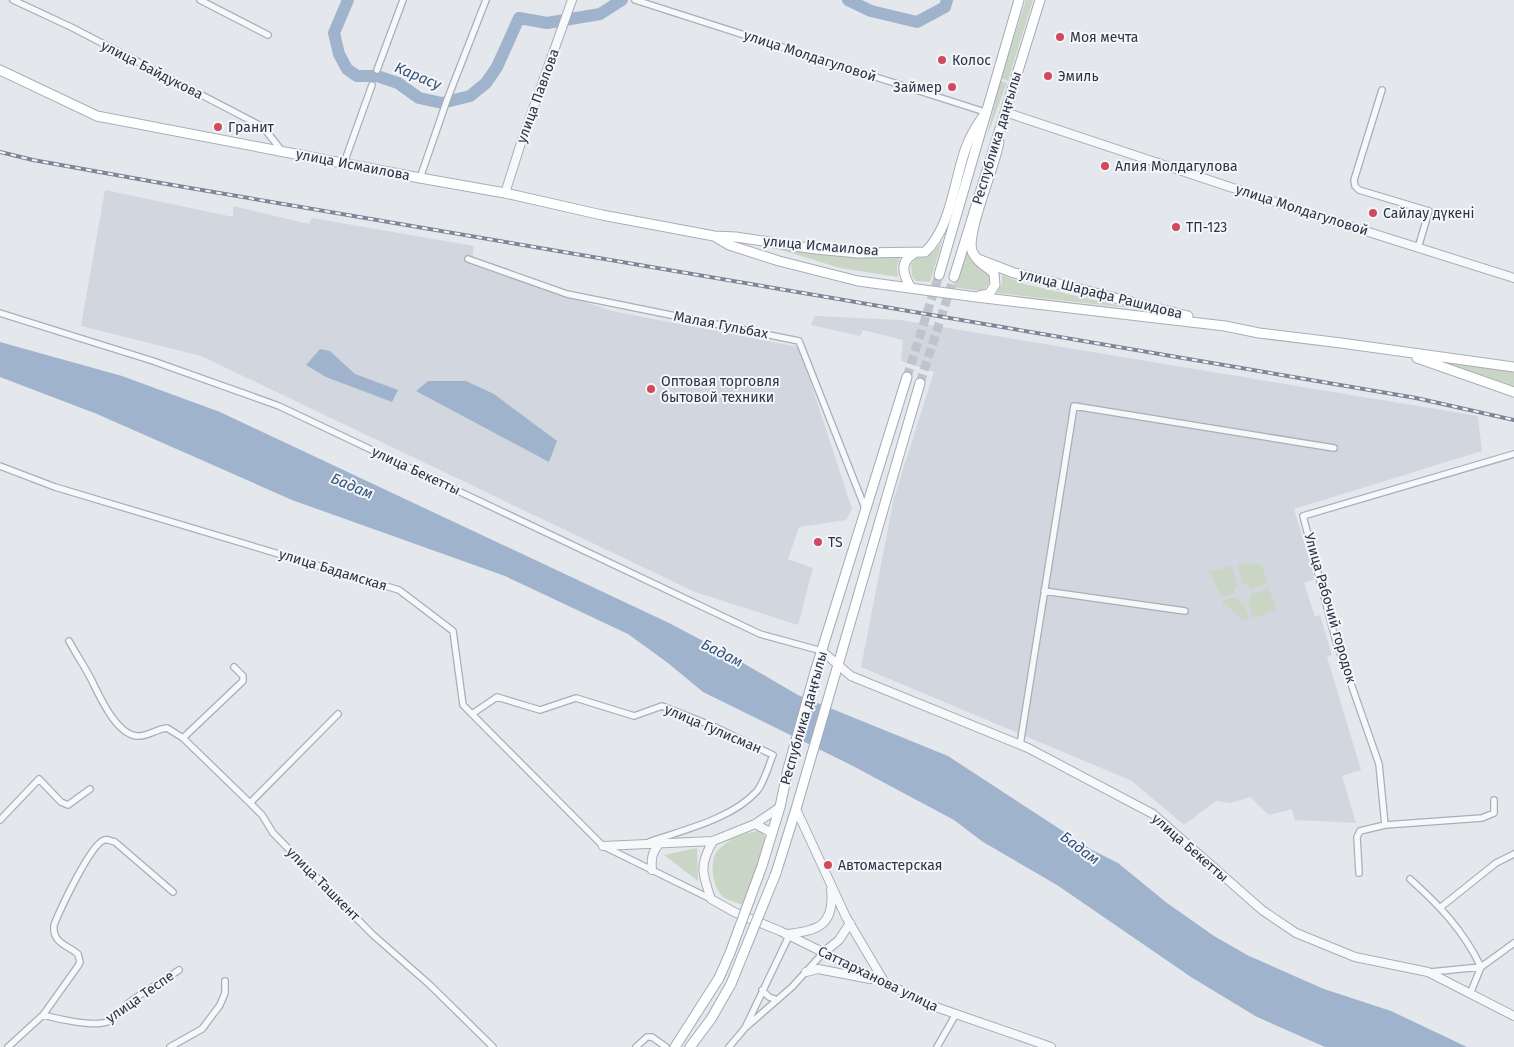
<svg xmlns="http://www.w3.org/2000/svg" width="1514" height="1047" font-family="'Fira Sans',sans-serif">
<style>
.built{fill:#d2d6de}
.green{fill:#c9d6c5}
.water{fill:#9fb4cc}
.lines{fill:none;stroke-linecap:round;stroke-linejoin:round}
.river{stroke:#9fb4cc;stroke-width:12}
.primary-tunnel{stroke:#bfc3cb;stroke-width:9;stroke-dasharray:9 4.5;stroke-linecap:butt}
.minor-casing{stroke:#a9aeb7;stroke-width:8}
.tertiary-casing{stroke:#a9aeb7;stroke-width:10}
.secondary-casing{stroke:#a9aeb7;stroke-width:11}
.primary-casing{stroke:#a3abb8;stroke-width:11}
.minor{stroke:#f7f8fa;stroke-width:5.5}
.tertiary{stroke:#f7f8fa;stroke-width:8}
.secondary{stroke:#fff;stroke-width:9}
.primary{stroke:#fff;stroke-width:9}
.rail-casing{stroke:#7d8696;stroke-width:4}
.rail{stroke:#f4f6f9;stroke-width:2;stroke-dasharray:5.5;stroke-linecap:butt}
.primary-bridge-casing{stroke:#a3abb8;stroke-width:11;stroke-linecap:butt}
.primary-bridge{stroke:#fff;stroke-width:9}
.poi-dot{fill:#d1495b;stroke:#f4f6f9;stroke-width:2}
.labels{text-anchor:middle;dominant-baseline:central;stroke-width:4;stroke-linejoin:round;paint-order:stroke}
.poi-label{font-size:14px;fill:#2b3445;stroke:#f4f6f9;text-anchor:start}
.street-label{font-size:14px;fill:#2b3445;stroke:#f4f6f9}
.water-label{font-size:15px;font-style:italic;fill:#34527a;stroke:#f4f6f9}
</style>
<rect width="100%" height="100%" fill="#e4e7ec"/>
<!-- built -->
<path class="built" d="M105,190L233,217V206L309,224L312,218L474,246L472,264L612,311L799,347L852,509L846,520L799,527L788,559L813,568L798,625L695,592L201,356L81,326Z
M815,316L900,320L1478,416L1482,451L1294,509L1315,579L1304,583L1315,617L1320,615L1332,655L1327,657L1361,770L1342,776L1356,823L1295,820L1292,809L1269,815L1250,797L1231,803L1216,801L1184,825L1132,781L861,667L894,498L934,372L901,361L903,340L863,330L860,336L811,325Z"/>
<!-- green -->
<path class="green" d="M1026,0H1033L1008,81L1001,78Z
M1000,81L1007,83L987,136Z
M967,237C969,263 972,258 989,275V283L984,290H974L953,287Z
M749,240L864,258L900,257L897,266L898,277L840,268Z
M942,241L930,282L916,281L912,276L911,264L916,258C930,257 934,252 942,241Z
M1002,275L1024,284L1130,308L997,293L1002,284Z
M1425,358L1514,370V388Z
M1247,563L1262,565L1267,583L1251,589L1247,584H1242L1238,565Z
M1232,566L1238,585L1234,588V594L1221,597L1210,572Z
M1269,588L1276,610L1253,618L1248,601L1252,594Z
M1234,597L1241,603H1244L1249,619L1242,620L1227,606L1223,605L1222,601Z
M757,831L764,835L766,843L743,905C737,903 730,901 725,898C712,890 708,859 719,849C730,838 742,834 757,831Z
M697,848L698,881L664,855Z"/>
<!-- water -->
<path class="water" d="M0,342L122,376L220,412L669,623L726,653L798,695L948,756L1092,850L1118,863L1167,903L1214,936L1247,955L1324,989L1391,1011L1467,1047H1325L1257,1017L1191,977L1057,885L983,842L954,820L851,765L703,692L668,663L628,634L505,576L292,500L97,414L0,377Z
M320,349L330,351L355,374L398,390L392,402L326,377L306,365Z
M428,381H466L494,394L557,441L549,462L416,391Z"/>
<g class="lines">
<!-- river -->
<path class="river" d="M348,0L334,33L339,54L347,69L357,76H377L398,83L419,98L442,103L470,96L486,83L497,67L519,18L547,23L600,14L622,0
M848,0L871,11L917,22L945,7L947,0"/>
<!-- primary-tunnel -->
<path class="primary-tunnel" d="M907,377L939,275
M920,383L954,277"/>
<defs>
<path id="minor" d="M13,0L73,28L263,127L282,151
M200,0L268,35
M635,0L985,112
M377,70L403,0
M1382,90L1354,180L1355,186L1359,190L1429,211L1418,248
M344,163L372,85
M420,178L447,100L486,0
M468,259L567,294L799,341L865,508
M0,313L153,361L279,406L760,634L822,651
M0,466L55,487L399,590L453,631L463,705L603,846L711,899
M1044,591L1185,611
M69,641C76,654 85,667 92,681C100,697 116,734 137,736C147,737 156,729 167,728L183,738L250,803
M338,714L250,803L262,815L273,833L372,934L430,985L493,1047
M472,714L497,697L540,710L576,698L634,716L662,706L715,727L773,755C769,764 764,783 757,791C732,819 683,830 649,842
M183,738L243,681V676L234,667
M1020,745L1074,406L1334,448
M0,820L39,779L61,802L68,805L90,789
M1385,825L1379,764L1335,638L1303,516L1514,454
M1359,873L1357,837L1360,831L1385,825L1482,818L1494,813V800
M1410,879C1440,906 1463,930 1481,967L1470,994
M1441,907L1496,863L1514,854
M789,936L745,1028L792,987L823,953
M1430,972L1481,967L1514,943
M762,990L769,997L777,1000
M43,1015C58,1019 93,1027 107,1022C118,1018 122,1008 130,1002C146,990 163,981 179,970
M8,1047L43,1015L78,966L80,962L78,954C67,945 52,943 54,925C60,910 90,845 104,840C107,839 111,841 115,842L173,892
M170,1047L202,1029L220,1005L225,993V981
M636,1047L647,1037H652L666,1047
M729,1047L745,1028
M937,1047L956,1014"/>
<path id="tertiary" d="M1005,112L1302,211L1514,278
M505,193L521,143L572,0
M822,651L851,676L1028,748L1153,814L1262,910L1296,933L1355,957L1428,972L1514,1016
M796,809L846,917L885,983
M755,824L772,833
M713,841C699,865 702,873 711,899L734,912L780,931L930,1005L1051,1047
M603,846L713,841L755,824L780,807
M652,870C651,858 652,852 660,843
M786,934C817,931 835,926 831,890
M823,953L839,940L850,923
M806,972L818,969L870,979"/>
<path id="secondary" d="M0,70L97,116L420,178L505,193L602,215L714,236L736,237L816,249L858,253L925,252C952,227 954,178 967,145C971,134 978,124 984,115
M714,236L729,245L779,261L858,281L976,297L1225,326L1259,333L1341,343L1514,367
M978,259L1014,273L1188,316
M911,288C902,273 899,260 917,252
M979,296L989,294L995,285L994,273C987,267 975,260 972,251C966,233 995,166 999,142
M1417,358L1514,392"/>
<path id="primary" d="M939,275L1019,0
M954,277L1040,0
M762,866L780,807L788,769L815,672L907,377
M776,873L796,809L920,383
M675,1047L719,978
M690,1047L711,1019L731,984"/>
</defs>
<!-- minor casing -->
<use href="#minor" class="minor-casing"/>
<!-- tertiary casing -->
<use href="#tertiary" class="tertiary-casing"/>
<!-- secondary casing -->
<use href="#secondary" class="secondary-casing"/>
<!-- primary casing -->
<use href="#primary" class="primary-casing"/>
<!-- minor -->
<use href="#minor" class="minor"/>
<!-- tertiary -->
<use href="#tertiary" class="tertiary"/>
<!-- secondary -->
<use href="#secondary" class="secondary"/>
<!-- primary -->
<use href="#primary" class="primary"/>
<defs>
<path id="rail" d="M0,152L33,160L155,182L1416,398L1514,420"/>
</defs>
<!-- rail casing -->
<use href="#rail" class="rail-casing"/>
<!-- rail -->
<use href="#rail" class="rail"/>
<defs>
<path id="primary-bridge" d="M719,978L730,953L762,866
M731,984L776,873"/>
</defs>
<!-- primary-bridge casing -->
<use href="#primary-bridge" class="primary-bridge-casing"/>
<!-- primary-bridge -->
<use href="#primary-bridge" class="primary-bridge"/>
</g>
<!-- markers -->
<g class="poi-dot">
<circle cx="1060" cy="37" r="5"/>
<circle cx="942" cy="60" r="5"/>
<circle cx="1048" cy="76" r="5"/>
<circle cx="952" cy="87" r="5"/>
<circle cx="218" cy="127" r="5"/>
<circle cx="1105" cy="166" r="5"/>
<circle cx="1373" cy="213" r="5"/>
<circle cx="1176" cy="227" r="5"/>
<circle cx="651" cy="389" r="5"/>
<circle cx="818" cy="542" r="5"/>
<circle cx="828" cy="865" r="5"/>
</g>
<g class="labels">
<!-- poi labels -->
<g class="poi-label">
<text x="1070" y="37">Моя мечта</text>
<text x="952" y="60">Колос</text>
<text x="1058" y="76">Эмиль</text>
<text x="942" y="87" text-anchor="end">Займер</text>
<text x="228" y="127">Гранит</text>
<text x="1115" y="166">Алия Молдагулова</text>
<text x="1383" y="213">Сайлау дүкені</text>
<text x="1186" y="227">ТП-123</text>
<text x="661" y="381">Оптовая торговля<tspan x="661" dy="16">бытовой техники</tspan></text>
<text x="828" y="542">TS</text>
<text x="838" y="865">Автомастерская</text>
</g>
<!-- street labels -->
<g class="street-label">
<text transform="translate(810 56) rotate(18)">улица Молдагуловой</text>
<text transform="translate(152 70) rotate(27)">улица Байдукова</text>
<text transform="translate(538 96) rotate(-70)">улица Павлова</text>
<text transform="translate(997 138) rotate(-73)">Республика даңғылы</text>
<text transform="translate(353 165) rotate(11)">улица Исмаилова</text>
<text transform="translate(1302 210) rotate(18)">улица Молдагуловой</text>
<text transform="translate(821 246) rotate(5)">улица Исмаилова</text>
<text transform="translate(1101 294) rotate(14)">улица Шарафа Рашидова</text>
<text transform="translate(721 325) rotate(11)">Малая Гульбах</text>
<text transform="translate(416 471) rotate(25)">улица Бекетты</text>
<text transform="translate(333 570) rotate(17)">улица Бадамская</text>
<text transform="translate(1330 608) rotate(74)">Улица Рабочий городок</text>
<text transform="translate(804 718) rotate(-74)">Республика даңғылы</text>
<text transform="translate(713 729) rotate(23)">улица Гулисман</text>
<text transform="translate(1190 848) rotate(41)">улица Бекетты</text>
<text transform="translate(323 884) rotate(45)">улица Ташкент</text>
<text transform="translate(878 979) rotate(26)">Саттарханова улица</text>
<text transform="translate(140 997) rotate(-35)">улица Теспе</text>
</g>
<!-- water labels -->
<g class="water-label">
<text transform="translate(418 76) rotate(23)">Карасу</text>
<text transform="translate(352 486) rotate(23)">Бадам</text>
<text transform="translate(722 653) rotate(27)">Бадам</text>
<text transform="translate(1080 848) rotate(37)">Бадам</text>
</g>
</g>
</svg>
